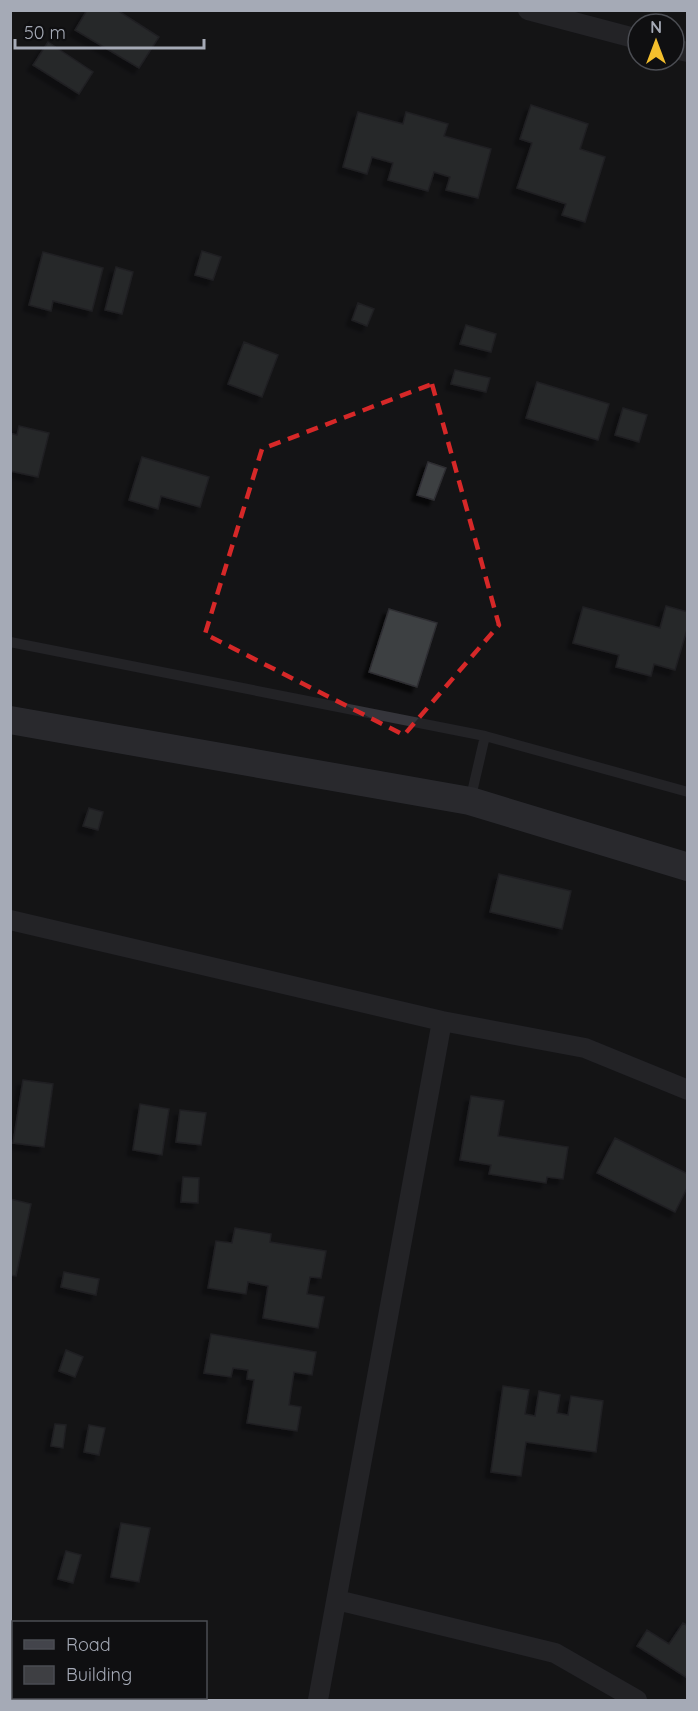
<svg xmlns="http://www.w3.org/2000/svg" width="698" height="1711" font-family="Quicksand,sans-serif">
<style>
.building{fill:#3e3f43;stroke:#2e2e32;stroke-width:1.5;filter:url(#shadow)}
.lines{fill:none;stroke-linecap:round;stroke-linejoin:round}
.lane{stroke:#35353b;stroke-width:10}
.street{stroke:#35353b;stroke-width:20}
.secondary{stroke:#43444b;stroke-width:28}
.marked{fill:none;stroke:#d62828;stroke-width:4.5;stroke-dasharray:12 8;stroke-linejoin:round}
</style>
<defs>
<filter id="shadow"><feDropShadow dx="-5.5" dy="5.5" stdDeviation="1.5" flood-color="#0009"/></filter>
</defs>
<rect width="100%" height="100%" fill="#141416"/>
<!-- building -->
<path class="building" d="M87,10H117L159,37L139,68L75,30Z
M48,42L93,72L79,94L33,65Z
M531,105L588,124L580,149L605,157L585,222L562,215L566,204L517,188L532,143L520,139Z
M358,112L403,124L406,112L448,124L444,136L491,149L478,198L446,190L450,177L434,172L428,191L388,180L393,163L372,157L367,174L343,167Z
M202,251L221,257L213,280L195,275Z
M43,252L103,268L92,311L53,301L51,311L29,305Z
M116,267L133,272L122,314L105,310Z
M358,303L374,309L367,326L352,320Z
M466,325L496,334L491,352L460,344Z
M244,342L278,355L262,397L228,384Z
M455,370L490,378L486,392L451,384Z
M537,382L609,404L598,440L526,418Z
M623,408L647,415L639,442L615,435Z
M19,426L49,433L38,477L10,471V433L17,435Z
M142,457L209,477L200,507L161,496L158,509L129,500Z
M428,462L446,468L434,500L417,495Z
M666,606L688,612V626L675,670L654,664L651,676L616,667L619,655L573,643L583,607L660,628Z
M389,609L437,623L417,687L369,672Z
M89,808L103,812L98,830L83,826Z
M499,874L571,891L562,929L490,912Z
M23,1080L53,1084L44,1147L13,1143Z
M471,1096L504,1101L498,1136L568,1147L563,1179L547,1177L546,1183L489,1174L491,1165L460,1160Z
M140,1104L169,1109L162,1155L133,1150Z
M180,1110L206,1113L201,1145L176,1142Z
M615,1138L688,1174V1186L675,1212L597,1173Z
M183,1177L199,1178L198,1203L181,1202Z
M10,1199L31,1204L16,1276L10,1275Z
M235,1228L271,1234L270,1242L326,1251L321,1278L310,1277L307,1294L324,1297L318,1328L263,1318L268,1286L248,1282L246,1294L208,1288L216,1241L232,1243Z
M64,1272L99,1279L96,1295L61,1287Z
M211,1334L316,1352L312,1375L294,1372L289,1405L301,1407L297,1431L247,1423L254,1380L247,1379L248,1370L233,1368L231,1377L204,1373Z
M66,1350L83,1357L75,1377L59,1371Z
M503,1386L529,1390L525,1414L535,1416L539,1391L560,1395L557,1413L568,1415L571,1396L603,1401L596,1452L526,1442L521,1476L491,1472Z
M55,1424L66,1425L63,1448L51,1446Z
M89,1425L105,1428L99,1455L84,1452Z
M121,1523L150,1528L139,1582L111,1577Z
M66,1551L81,1555L73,1583L58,1579Z
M683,1623L688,1626L687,1678L637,1646L647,1630L669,1644Z"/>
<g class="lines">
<!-- lane -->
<path class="lane" d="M10,642L485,736
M470,801L485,736L688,792"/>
<!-- street -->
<path class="street" d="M528,10L638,39
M674,49L688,52
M10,920L442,1021L585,1048L688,1090
M337,1600L555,1653L637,1700
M318,1700L442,1021"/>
<!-- secondary -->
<path class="secondary" d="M10,720L470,801L688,867"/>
</g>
<!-- marked area -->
<path d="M0 0H698V1711H0ZM432,384L499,625L404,735L205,634L262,449Z" fill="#141416" fill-opacity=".55" fill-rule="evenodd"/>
<path class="marked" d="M432,384L499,625L404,735L205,634L262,449Z"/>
<!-- border -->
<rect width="698" height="1711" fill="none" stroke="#a5aab6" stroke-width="24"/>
<!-- legend -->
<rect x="12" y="1621" width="195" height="78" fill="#0f0f11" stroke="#4b4d53" stroke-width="1.5"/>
<rect x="24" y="1640" width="30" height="9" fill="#43444b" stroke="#4b4d53" stroke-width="1.5"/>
<text x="66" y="1651" font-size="18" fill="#a5aab6">Road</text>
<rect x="24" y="1666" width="30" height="18" fill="#3e3f43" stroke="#4b4d53" stroke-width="1.5"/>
<text x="66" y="1681" font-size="18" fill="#a5aab6">Building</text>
<!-- north arrow -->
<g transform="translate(656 42)"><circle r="28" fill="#0f0f11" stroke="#4b4d53" stroke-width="1.5"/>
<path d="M0-4.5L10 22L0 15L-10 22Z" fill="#f4bf2d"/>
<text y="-9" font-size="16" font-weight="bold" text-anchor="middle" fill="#a5aab6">N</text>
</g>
<!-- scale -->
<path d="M15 39v9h189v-9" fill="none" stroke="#a5aab6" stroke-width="3"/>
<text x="24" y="39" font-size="18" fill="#a5aab6" stroke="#0f0f11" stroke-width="4.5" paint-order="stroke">50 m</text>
</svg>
